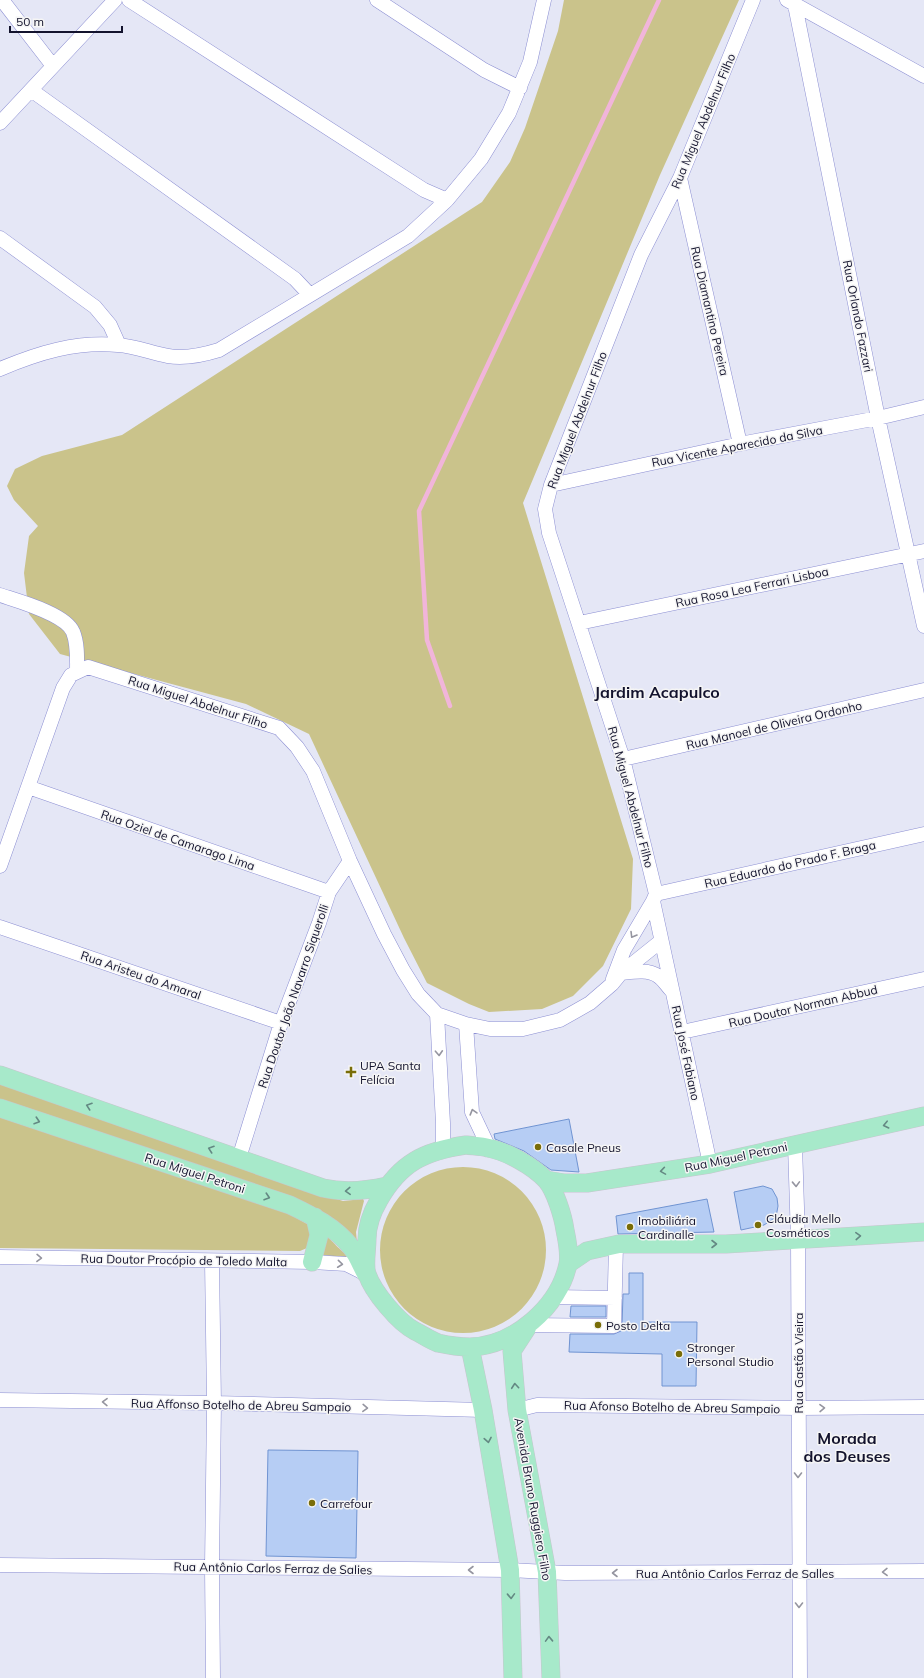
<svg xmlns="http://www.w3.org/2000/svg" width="924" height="1678" font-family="Mulish,sans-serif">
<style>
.green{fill:#cac38b}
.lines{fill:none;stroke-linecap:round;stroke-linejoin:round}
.stream{stroke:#f1b5da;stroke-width:4.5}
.building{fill:#b6cdf4;stroke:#7094d2}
.minor-casing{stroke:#8c8fd3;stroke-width:15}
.major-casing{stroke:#c6c6cd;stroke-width:19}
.minor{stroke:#fff;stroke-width:14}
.major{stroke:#a7e9ca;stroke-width:18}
.oneway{stroke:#9595a0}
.oneway2{stroke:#648983}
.poi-dot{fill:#796d08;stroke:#f5f5f5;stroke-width:1.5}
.labels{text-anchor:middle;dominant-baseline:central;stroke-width:3;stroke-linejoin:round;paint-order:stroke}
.street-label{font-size:12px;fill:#13132d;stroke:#f5f5f5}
.poi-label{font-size:12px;fill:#13132d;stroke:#f5f5f5;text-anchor:start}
.district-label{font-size:16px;font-weight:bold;fill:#13132d;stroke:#f5f5f5}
</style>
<rect width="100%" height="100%" fill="#e5e7f6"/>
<!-- green -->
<path class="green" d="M564,0H739L660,175L523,503L633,859L631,909L603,966L573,996L542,1009L489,1012L469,1004L427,983L404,938L309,734L246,704L60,654L29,614L24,573L29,536L38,526L14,500L7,486L15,469L42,456L122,435L482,202L510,162L525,128L558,31Z
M0,1083L291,1185L343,1201L363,1199L364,1201L356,1232L357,1243L348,1237L0,1100Z
M0,1117L286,1212L309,1225L312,1233L307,1248L300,1251L0,1248Z
M380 1250a83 83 0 1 1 166 0a83 83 0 1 1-166 0Z
M325,1235C331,1239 342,1253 347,1254V1257L320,1255Z"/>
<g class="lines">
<!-- stream -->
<path class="stream" d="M450,706L427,640L419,511L659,0"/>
</g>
<!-- building -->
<path class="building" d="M569,1119L579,1172L551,1170L524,1151L495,1139L494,1134Z
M763,1186L772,1189L777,1198L778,1206L776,1217L764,1225L741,1230L734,1192Z
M707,1199L714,1232L618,1234L616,1216Z
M629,1273H643V1322H697L696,1386H662V1354L569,1352L570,1334H614L621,1331L622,1326L623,1294H629Z
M571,1306H606V1317H570Z
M268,1450L358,1451L356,1558L266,1556Z"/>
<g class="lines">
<defs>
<path id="minor" d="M2,0L53,66
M129,0L424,190L447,200
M377,0L484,70L520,88
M787,0L924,76
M795,5L878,418L924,626
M31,90L295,279L310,295
M0,123L115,0
M680,178L740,444
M0,238L95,307L110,325L119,345
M0,369C38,353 76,341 118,345C135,346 151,353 168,356C185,359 203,355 219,350L408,236L447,200L481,159L509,113L530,62L544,0
M551,485L740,444L878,418L924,407
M0,595C18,601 66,614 73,632C78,644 77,659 77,672
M579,623L924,551
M623,759L924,690
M28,787L329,892
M0,866L63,688L71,675L88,667L279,728L297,747L313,771L350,861L384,934L403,970L418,994L437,1014L466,1024L490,1029H523L560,1020L590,1003L612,984L621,973L661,941
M656,894L924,834
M0,927L281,1023
M621,973C632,972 648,969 658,976C663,979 667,986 671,990
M613,979L624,950L653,901
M437,1014L443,1123V1149
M466,1024L472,1112L489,1148
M682,1032L924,979
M795,1145L798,1239L800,1678
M239,1158L281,1023L319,923L329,892L350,861
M710,1164L653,901L656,894L623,759L549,533L545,509L551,485L641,255L680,178L753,0
M0,1257L312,1262L346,1264L366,1274
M212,1261L214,1403L212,1567L213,1678
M553,1297L615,1298
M529,1325L614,1326L616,1245
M0,1400L214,1403L483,1410
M517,1410L537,1405L798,1408L924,1407
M0,1565L510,1570L565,1573L924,1571"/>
<path id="major" d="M0,1075L323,1188C345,1193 365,1191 387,1186
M0,1108L290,1205C313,1216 335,1227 351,1247C357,1254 361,1265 366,1274
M466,1145C473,1146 481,1146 488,1148C506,1151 533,1166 546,1180C555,1190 563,1216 565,1230C567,1240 570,1253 568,1264C559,1307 514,1346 470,1347C461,1347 447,1345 438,1343C430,1340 423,1335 415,1331C399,1323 373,1292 367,1274C364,1266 367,1248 367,1239C367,1226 372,1212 379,1200C400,1163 424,1151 466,1145Z
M546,1180L564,1183H587L710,1164L924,1116
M312,1262L319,1235L315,1217
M568,1264L587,1251L619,1244H726L924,1232
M527,1328L512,1351L517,1410L547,1572L551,1678
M470,1347L483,1410L510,1570L513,1678"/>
</defs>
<!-- minor casing -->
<use href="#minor" class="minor-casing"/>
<!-- major casing -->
<use href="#major" class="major-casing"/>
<!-- minor -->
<use href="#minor" class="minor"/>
<!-- major -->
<use href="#major" class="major"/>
</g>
<!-- one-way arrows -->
<defs><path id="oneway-chevron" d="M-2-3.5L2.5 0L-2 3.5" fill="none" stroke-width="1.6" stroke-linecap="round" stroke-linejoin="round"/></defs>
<g class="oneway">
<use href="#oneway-chevron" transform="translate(633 935) rotate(121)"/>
<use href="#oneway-chevron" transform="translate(439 1053) rotate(87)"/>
<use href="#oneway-chevron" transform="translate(473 1112) rotate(-106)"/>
<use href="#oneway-chevron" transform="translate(796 1184) rotate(88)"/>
<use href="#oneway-chevron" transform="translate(39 1258) rotate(1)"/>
<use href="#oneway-chevron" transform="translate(340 1264) rotate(6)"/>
<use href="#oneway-chevron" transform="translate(105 1402) rotate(-179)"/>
<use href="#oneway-chevron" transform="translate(365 1408) rotate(2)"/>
<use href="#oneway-chevron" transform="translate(822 1408) rotate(-1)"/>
<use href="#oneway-chevron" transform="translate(798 1475) rotate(90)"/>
<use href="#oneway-chevron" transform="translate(471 1570) rotate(-180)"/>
<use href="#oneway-chevron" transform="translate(885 1572) rotate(179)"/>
<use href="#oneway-chevron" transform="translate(615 1573) rotate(180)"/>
<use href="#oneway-chevron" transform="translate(799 1605) rotate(90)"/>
</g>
<g class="oneway2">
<use href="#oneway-chevron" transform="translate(89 1106) rotate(-161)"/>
<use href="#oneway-chevron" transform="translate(37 1121) rotate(18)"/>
<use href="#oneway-chevron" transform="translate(886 1125) rotate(167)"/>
<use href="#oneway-chevron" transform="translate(211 1149) rotate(-161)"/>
<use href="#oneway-chevron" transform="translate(663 1171) rotate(171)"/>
<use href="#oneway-chevron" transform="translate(348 1191) rotate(177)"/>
<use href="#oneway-chevron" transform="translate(267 1197) rotate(18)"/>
<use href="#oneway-chevron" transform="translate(858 1236) rotate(-3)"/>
<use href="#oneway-chevron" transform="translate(714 1244)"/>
<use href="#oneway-chevron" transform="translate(515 1386) rotate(-95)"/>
<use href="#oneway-chevron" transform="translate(488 1440) rotate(80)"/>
<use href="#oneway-chevron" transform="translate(511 1596) rotate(88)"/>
<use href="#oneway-chevron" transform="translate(549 1639) rotate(-92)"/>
</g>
<!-- markers -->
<g class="poi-dot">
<path d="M349 1066h4v4h4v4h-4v4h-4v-4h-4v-4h4z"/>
<circle cx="538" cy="1147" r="4"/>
<circle cx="758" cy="1225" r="4"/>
<circle cx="630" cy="1227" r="4"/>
<circle cx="598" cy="1325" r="4"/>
<circle cx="679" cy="1354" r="4"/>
<circle cx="312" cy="1503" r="4"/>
</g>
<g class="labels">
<!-- street labels -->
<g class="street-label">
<text transform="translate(703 121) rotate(-67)">Rua Miguel Abdelnur Filho</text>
<text transform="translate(710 311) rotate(77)">Rua Diamantino Pereira</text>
<text transform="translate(858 316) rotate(79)">Rua Orlando Fazzari</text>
<text transform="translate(577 420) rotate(-69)">Rua Miguel Abdelnur Filho</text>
<text transform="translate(737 446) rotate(-11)">Rua Vicente Aparecido da Silva</text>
<text transform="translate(752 587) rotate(-12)">Rua Rosa Lea Ferrari Lisboa</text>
<text transform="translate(198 702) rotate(18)">Rua Miguel Abdelnur Filho</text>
<text transform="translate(774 725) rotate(-13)">Rua Manoel de Oliveira Ordonho</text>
<text transform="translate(631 797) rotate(75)">Rua Miguel Abdelnur Filho</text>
<text transform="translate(178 840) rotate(19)">Rua Oziel de Camarago Lima</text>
<text transform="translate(790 864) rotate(-13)">Rua Eduardo do Prado F. Braga</text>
<text transform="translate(141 975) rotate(19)">Rua Aristeu do Amaral</text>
<text transform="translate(293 996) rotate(-71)">Rua Doutor João Navarro Siquerolli</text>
<text transform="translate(803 1006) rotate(-13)">Rua Doutor Norman Abbud</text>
<text transform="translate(686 1053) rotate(78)">Rua José Fabiano</text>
<text transform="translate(736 1157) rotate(-12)">Rua Miguel Petroni</text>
<text transform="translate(195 1173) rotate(18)">Rua Miguel Petroni</text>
<text transform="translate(184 1260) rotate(1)">Rua Doutor Procópio de Toledo Malta</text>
<text transform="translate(798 1363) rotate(-90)">Rua Gastão Vieira</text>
<text transform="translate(241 1405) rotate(1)">Rua Affonso Botelho de Abreu Sampaio</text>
<text transform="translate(672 1407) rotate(1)">Rua Afonso Botelho de Abreu Sampaio</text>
<text transform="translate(533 1499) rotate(80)">Avenida Bruno Ruggiero Filho</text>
<text transform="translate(273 1568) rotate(1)">Rua Antônio Carlos Ferraz de Salies</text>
<text x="735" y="1573">Rua Antônio Carlos Ferraz de Salles</text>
</g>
<!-- poi labels -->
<g class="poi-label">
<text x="360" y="1065">UPA Santa<tspan x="360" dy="14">Felícia</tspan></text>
<text x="546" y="1147">Casale Pneus</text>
<text x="766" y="1218">Cláudia Mello<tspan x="766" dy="14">Cosméticos</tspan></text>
<text x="638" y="1220">Imobiliária<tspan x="638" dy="14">Cardinalle</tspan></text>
<text x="606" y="1325">Posto Delta</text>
<text x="687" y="1347">Stronger<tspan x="687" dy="14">Personal Studio</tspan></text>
<text x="320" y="1503">Carrefour</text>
</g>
<!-- district labels -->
<g class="district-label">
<text x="657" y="692">Jardim Acapulco</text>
<text x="847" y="1438">Morada<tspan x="847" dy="18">dos Deuses</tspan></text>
</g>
</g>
<!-- scale -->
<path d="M10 26v6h112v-6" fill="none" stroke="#13132d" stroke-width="2"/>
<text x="16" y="26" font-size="12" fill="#13132d" stroke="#f5f5f5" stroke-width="3" paint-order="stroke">50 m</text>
</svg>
